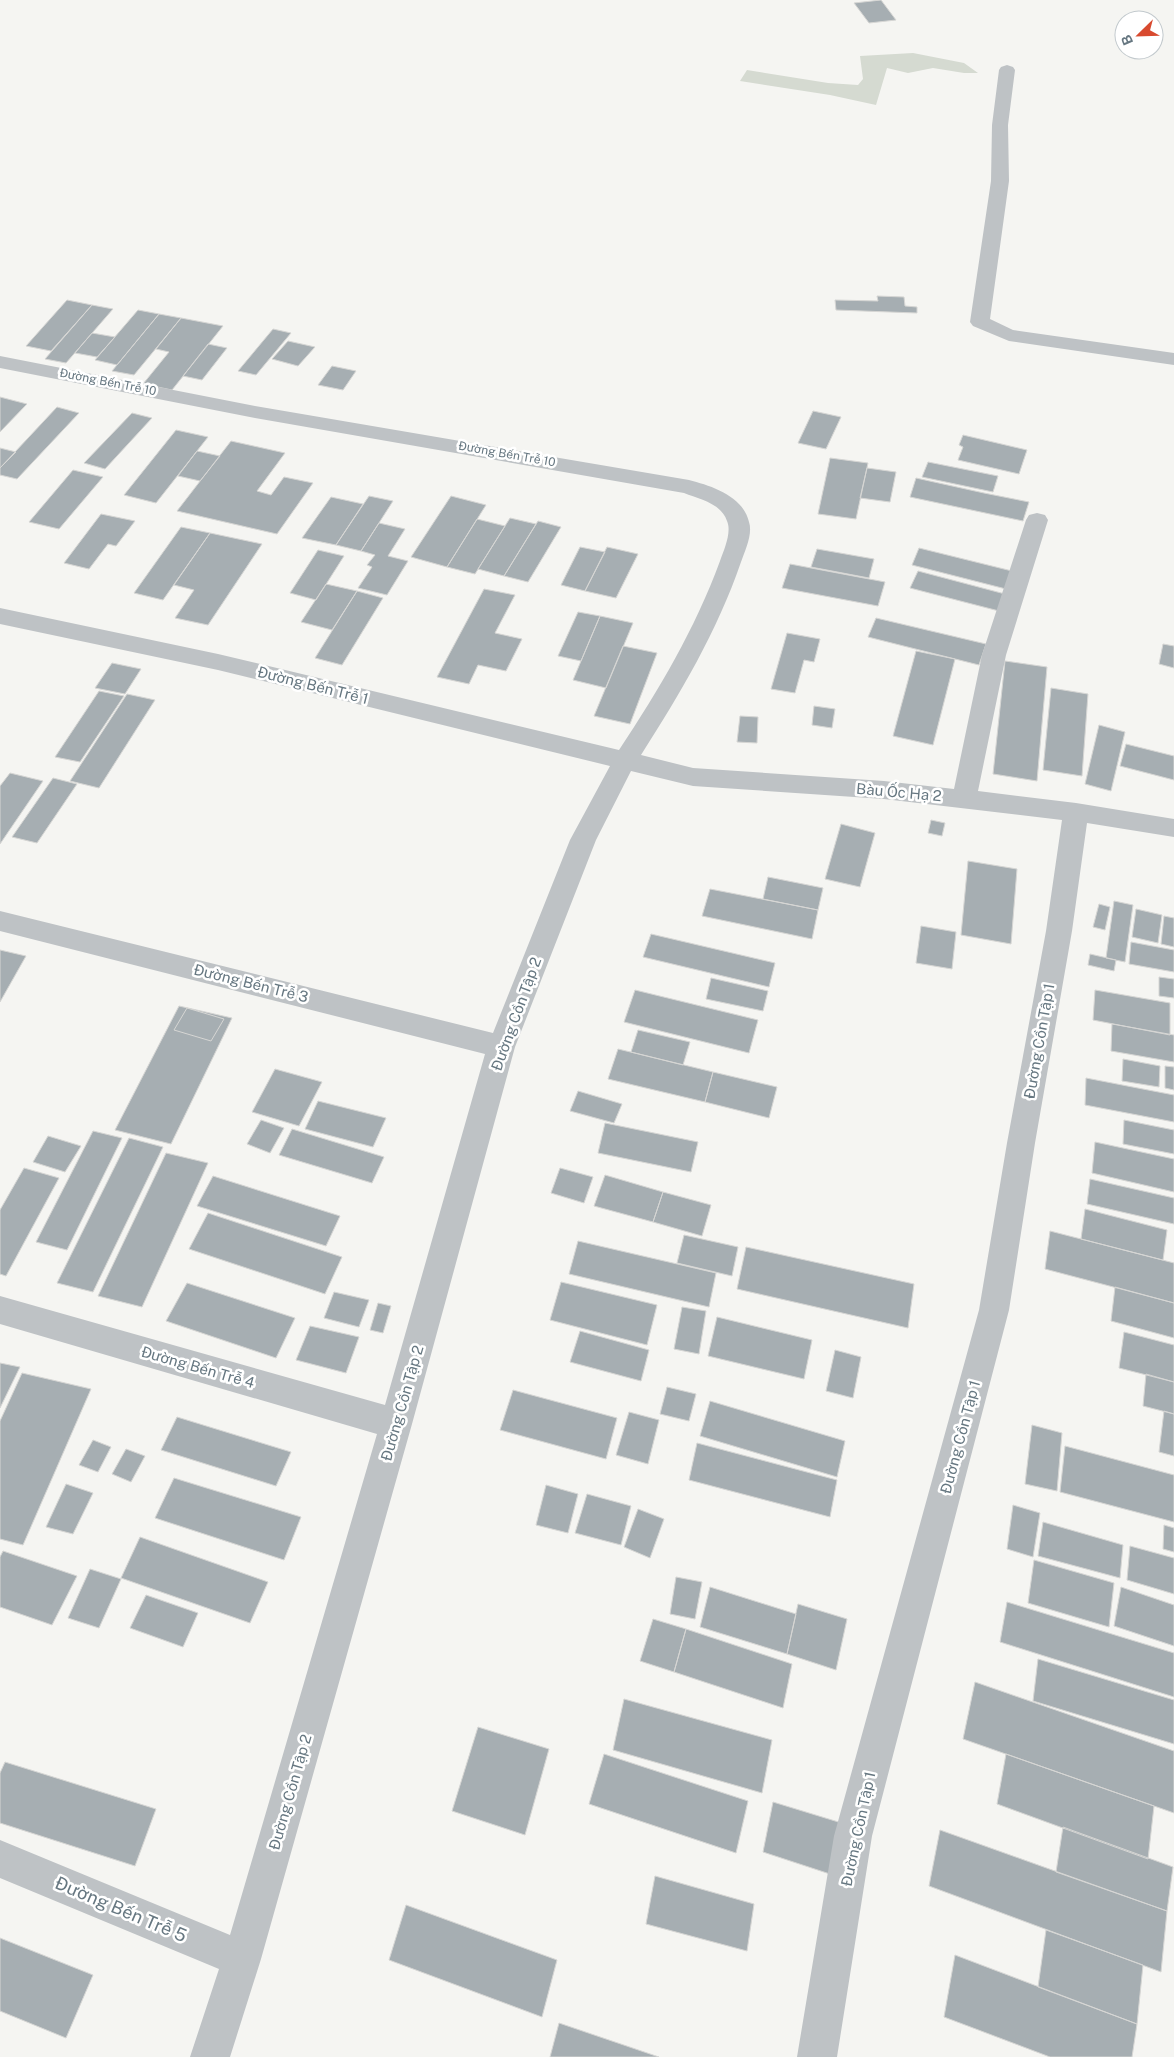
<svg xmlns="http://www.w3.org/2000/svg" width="1174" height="2057" font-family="'Public Sans',sans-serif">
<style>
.green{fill:#d5dad1}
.building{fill:#a6aeb2;stroke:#d6d6d4}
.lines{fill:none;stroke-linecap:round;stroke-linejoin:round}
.minor{fill:#bec2c5;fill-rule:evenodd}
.labels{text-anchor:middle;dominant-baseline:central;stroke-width:5;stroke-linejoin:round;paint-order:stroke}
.far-street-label{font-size:12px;fill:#667781;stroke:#fff}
.street-label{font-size:15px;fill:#667781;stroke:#fff}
.near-street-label{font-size:18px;fill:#667781;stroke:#fff}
</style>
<rect width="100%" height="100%" fill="#f5f5f2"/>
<!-- green -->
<path class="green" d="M913,53L964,63L978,73H964L933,68L908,73L887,68L876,105L830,95L740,81L747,70L828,83L858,85L863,79L860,56Z"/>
<!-- building -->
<path class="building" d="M881,0L896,20L869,23L854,3Z
M877,296L904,297L905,306L917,307V313L836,310L835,300L878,301Z
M67,300L92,305L51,351L26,346Z
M92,305L113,309L66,363L45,359Z
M138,310L159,314L117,365L95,360Z
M159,314L181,318L134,375L112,371Z
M181,318L223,326L172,390L143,384L169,352L156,349Z
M273,329L291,333L256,375L238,371Z
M92,333L115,337L97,357L75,353Z
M288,341L315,347L298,366L272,359Z
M208,344L227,348L202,380L183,376Z
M332,366L356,371L343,390L318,385Z
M0,397L27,404L0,432Z
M57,407L79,413L17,479L0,475V468Z
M813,411L841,417L826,449L798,443Z
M132,413L152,418L105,469L84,463Z
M176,430L208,437L156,503L124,495Z
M963,435L1027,450L1019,474L958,460L963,447L959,445Z
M231,441L285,453L257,491L271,495L284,477L313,483L277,534L177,511Z
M0,448L16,452L0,468Z
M197,451L220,456L200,481L178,476Z
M830,458L868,463L856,519L818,514Z
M928,462L998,476L993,492L922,477Z
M867,468L896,472L890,502L860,498Z
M73,470L103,477L59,529L29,522Z
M916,478L984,493L1029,502L1023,521L910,497Z
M369,496L393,501L361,551L336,545Z
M451,496L486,505L447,567L411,557Z
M331,497L363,504L336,545L302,538Z
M101,514L135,521L116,546L108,544L89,569L64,563Z
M510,518L536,524L504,576L478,569Z
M477,519L505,526L475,574L447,567Z
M538,521L561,527L528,582L504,576Z
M379,523L405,529L388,556L408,561L387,595L358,588L372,567L367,565L375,555L361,551Z
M181,527L210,533L163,600L134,593Z
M210,533L262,544L208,625L175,618L194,590L174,585Z
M580,547L605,552L585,591L561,585Z
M607,547L638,554L616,598L585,591Z
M919,548L1012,571L1006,589L912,565Z
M817,549L874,559L869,578L811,567Z
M318,550L344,556L316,600L290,593Z
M790,564L885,582L878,606L782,588Z
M918,571L1005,594L999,611L910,588Z
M326,584L357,591L332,630L301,622Z
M484,589L515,595L495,633L522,639L506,671L478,665L469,684L437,677Z
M357,591L383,598L342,665L315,658Z
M578,612L600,616L581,661L558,656Z
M600,616L633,623L606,688L573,680Z
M876,618L986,644L979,665L868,637Z
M787,633L820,639L814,662L804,660L795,693L771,689Z
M1163,644L1174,646V668L1159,664Z
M623,646L657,653L630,724L594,716Z
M916,651L955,659L933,745L893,736Z
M1005,661L1047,667L1037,781L993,774Z
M112,663L141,669L125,694L95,688Z
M1051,688L1088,694L1082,776L1043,770Z
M99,691L124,696L80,762L55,757Z
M127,694L155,700L99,788L70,781Z
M814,706L835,709L832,728L812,725Z
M740,716L758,717L757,743L737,742Z
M1099,725L1125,732L1111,791L1085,784Z
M1126,744L1174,756V780L1120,766Z
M10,773L43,781L0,844V786Z
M53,778L77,784L37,843L12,837Z
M931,820L945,823L942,836L928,833Z
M841,824L875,833L860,887L825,879Z
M968,861L1017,869L1011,944L961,935Z
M768,877L823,888L818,910L763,899Z
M710,889L818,910L812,939L702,916Z
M1114,901L1133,905L1125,962L1106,958Z
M1099,904L1110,907L1105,930L1093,927Z
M1136,909L1162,915L1158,943L1132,937Z
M1164,916L1174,918V947L1161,944Z
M921,926L956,932L952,969L916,963Z
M651,934L775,963L769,987L643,957Z
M1131,942L1174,950V972L1129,964Z
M0,950L26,956L0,1002Z
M1090,954L1116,960L1114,971L1088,965Z
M1159,977L1174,979V998L1159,996Z
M711,978L768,991L763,1011L706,999Z
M635,990L758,1020L749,1053L624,1022Z
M1095,990L1170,1003V1035L1093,1020Z
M179,1006L232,1018L171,1144L115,1130Z
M187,1008L224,1019L211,1041L174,1030Z
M1112,1024L1174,1035V1062L1111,1051Z
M638,1030L690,1042L683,1065L631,1052Z
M618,1049L713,1072L705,1102L608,1079Z
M1123,1059L1160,1066L1159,1087L1122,1081Z
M1165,1066L1174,1067V1090L1165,1088Z
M275,1069L322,1082L299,1126L252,1112Z
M713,1072L777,1087L769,1118L705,1102Z
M1086,1078L1174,1095V1122L1085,1105Z
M578,1091L622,1104L614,1123L570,1111Z
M318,1101L386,1118L373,1147L305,1129Z
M261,1120L284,1128L270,1153L247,1144Z
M1124,1120L1174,1130V1154L1123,1144Z
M605,1123L698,1142L691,1172L598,1153Z
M292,1129L384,1157L372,1183L279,1155Z
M93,1131L122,1138L67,1250L36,1242Z
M48,1136L81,1146L65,1172L33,1162Z
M129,1138L163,1147L93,1292L57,1283Z
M1095,1142L1174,1159V1192L1092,1173Z
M166,1153L208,1163L142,1307L98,1296Z
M24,1168L59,1178L6,1276L0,1274V1210Z
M560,1168L593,1177L584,1203L551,1193Z
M605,1175L663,1192L653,1222L594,1206Z
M213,1176L340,1216L326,1246L197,1206Z
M1090,1179L1174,1198V1224L1087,1204Z
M663,1192L711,1205L702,1236L653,1222Z
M1085,1209L1167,1230L1163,1260L1081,1239Z
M208,1213L342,1257L325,1294L189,1249Z
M1050,1231L1174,1263V1303L1045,1269Z
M684,1235L738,1247L732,1276L677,1263Z
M578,1241L716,1273L709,1307L569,1274Z
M746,1247L914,1284L908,1328L737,1289Z
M561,1282L657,1305L647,1345L550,1320Z
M187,1283L295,1318L276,1358L166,1321Z
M1115,1287L1174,1303V1338L1111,1321Z
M334,1292L369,1300L359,1327L324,1318Z
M378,1303L391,1306L383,1333L370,1330Z
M682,1307L706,1311L699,1354L674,1349Z
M717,1317L812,1340L804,1379L708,1356Z
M310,1326L359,1337L346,1373L296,1360Z
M580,1331L649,1350L641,1381L570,1362Z
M1124,1332L1174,1345V1382L1119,1368Z
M835,1350L861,1357L853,1398L826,1391Z
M0,1363L20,1367L0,1408Z
M22,1373L91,1389L23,1545L0,1539V1421Z
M1146,1374L1174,1382V1414L1143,1406Z
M667,1387L696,1394L689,1421L660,1414Z
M513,1390L617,1418L606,1459L500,1430Z
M710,1401L845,1441L837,1477L700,1436Z
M1164,1411L1174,1414V1456L1159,1452Z
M629,1412L659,1420L648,1464L616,1455Z
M177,1417L291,1452L276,1486L161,1450Z
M1032,1425L1062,1433L1057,1491L1025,1484Z
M93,1440L111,1447L98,1472L79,1465Z
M697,1443L837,1480L830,1517L689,1480Z
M1065,1446L1174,1475V1522L1060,1492Z
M126,1449L145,1456L131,1482L112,1474Z
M174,1478L301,1517L284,1560L155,1518Z
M66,1484L93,1493L73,1534L46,1527Z
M546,1485L578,1494L568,1533L536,1525Z
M587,1494L631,1506L621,1545L575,1533Z
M1013,1505L1040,1513L1033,1557L1007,1549Z
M638,1509L664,1519L650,1558L624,1547Z
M1043,1522L1123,1545L1120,1578L1038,1556Z
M1164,1525L1174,1528V1552L1163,1549Z
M140,1537L268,1582L250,1623L121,1578Z
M1130,1546L1174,1558V1594L1127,1580Z
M3,1551L77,1576L52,1625L0,1607V1557Z
M1034,1560L1114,1583L1109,1627L1028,1603Z
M90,1569L121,1579L99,1628L68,1618Z
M676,1577L702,1582L695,1619L670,1614Z
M710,1587L796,1614L787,1654L700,1627Z
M1121,1587L1174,1605V1646L1114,1626Z
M146,1595L198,1613L183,1647L130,1628Z
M1007,1602L1174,1653V1697L1000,1642Z
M798,1604L847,1619L836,1670L787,1654Z
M653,1619L686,1629L674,1672L640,1661Z
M686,1629L792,1664L783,1708L674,1672Z
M1038,1659L1174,1700V1744L1033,1701Z
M975,1682L1174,1751V1813L963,1739Z
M624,1699L772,1740L762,1793L613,1750Z
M478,1727L549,1749L525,1835L452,1811Z
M604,1754L748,1801L736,1853L589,1804Z
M1006,1754L1154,1806L1148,1859L997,1804Z
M5,1762L156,1809L135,1866L0,1823V1773Z
M773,1802L845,1824L836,1876L763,1852Z
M1063,1827L1173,1867L1167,1911L1056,1872Z
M940,1830L1167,1911L1161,1972L929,1886Z
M655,1876L754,1904L747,1951L646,1924Z
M406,1905L557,1960L542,2017L389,1960Z
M1046,1930L1143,1965L1137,2024L1038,1987Z
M0,1938L93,1975L66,2038L0,2011Z
M955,1955L1137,2024L1132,2057H1050L944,2017Z
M559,2023L659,2057H550Z"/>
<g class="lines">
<!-- minor -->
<path class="minor" d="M1007,65L1013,67L1015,70L1008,125L1009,181L990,319L1013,330L1174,353V365L1009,341L973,326L970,322L991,181L992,125L999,70L1001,67Z
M0,356L255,406L689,480C712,486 743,496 749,522C753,534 745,551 741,562C717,632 680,694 641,755L693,768L884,781L954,789L982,655L1026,520L1029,515L1037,513L1045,515L1048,520L1006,655L978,791L1076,803L1174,819V837L1087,823L1072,931L1035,1143L1009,1310L872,1836L837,2057H797L834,1836L979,1310L1007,1143L1046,931L1062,820L884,799L693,786L631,771L596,840L515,1047L412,1424L261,1959L230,2057H190L219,1969L0,1878V1840L230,1935L377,1434L0,1324V1296L385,1405L485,1054L0,931V911L493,1033L570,840L610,766L218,670L0,624V608L218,654L619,750C659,690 695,629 720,561C724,550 732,532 727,521C721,503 699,499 684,493L255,418L0,368Z"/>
</g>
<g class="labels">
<!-- far-street labels -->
<g class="far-street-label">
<text transform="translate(108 382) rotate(11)">Đường Bến Trễ 10</text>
<text transform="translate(507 454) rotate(10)">Đường Bến Trễ 10</text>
</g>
<!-- street labels -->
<g class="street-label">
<text transform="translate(313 685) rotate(14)">Đường Bến Trễ 1</text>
<text transform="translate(899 792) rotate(5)">Bàu Ốc Hạ 2</text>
<text transform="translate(251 983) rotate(14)">Đường Bến Trễ 3</text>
<text transform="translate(516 1014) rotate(-70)">Đường Cồn Tập 2</text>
<text transform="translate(1039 1041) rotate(-80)">Đường Cồn Tập 1</text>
<text transform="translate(198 1367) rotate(16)">Đường Bến Trễ 4</text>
<text transform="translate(402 1403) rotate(-74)">Đường Cồn Tập 2</text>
<text transform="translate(960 1437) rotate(-75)">Đường Cồn Tập 1</text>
<text transform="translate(290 1792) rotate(-74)">Đường Cồn Tập 2</text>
<text transform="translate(858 1829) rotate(-78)">Đường Cồn Tập 1</text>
</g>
<!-- near-street labels -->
<g class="near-street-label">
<text transform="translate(121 1909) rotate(23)">Đường Bến Trễ 5</text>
</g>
</g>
<!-- north arrow -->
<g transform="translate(1139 35) rotate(247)"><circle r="24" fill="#ffffff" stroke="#c2c9cd"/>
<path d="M0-4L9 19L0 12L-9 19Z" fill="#d84a2f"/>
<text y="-8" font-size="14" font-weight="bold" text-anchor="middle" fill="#667781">B</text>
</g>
</svg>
